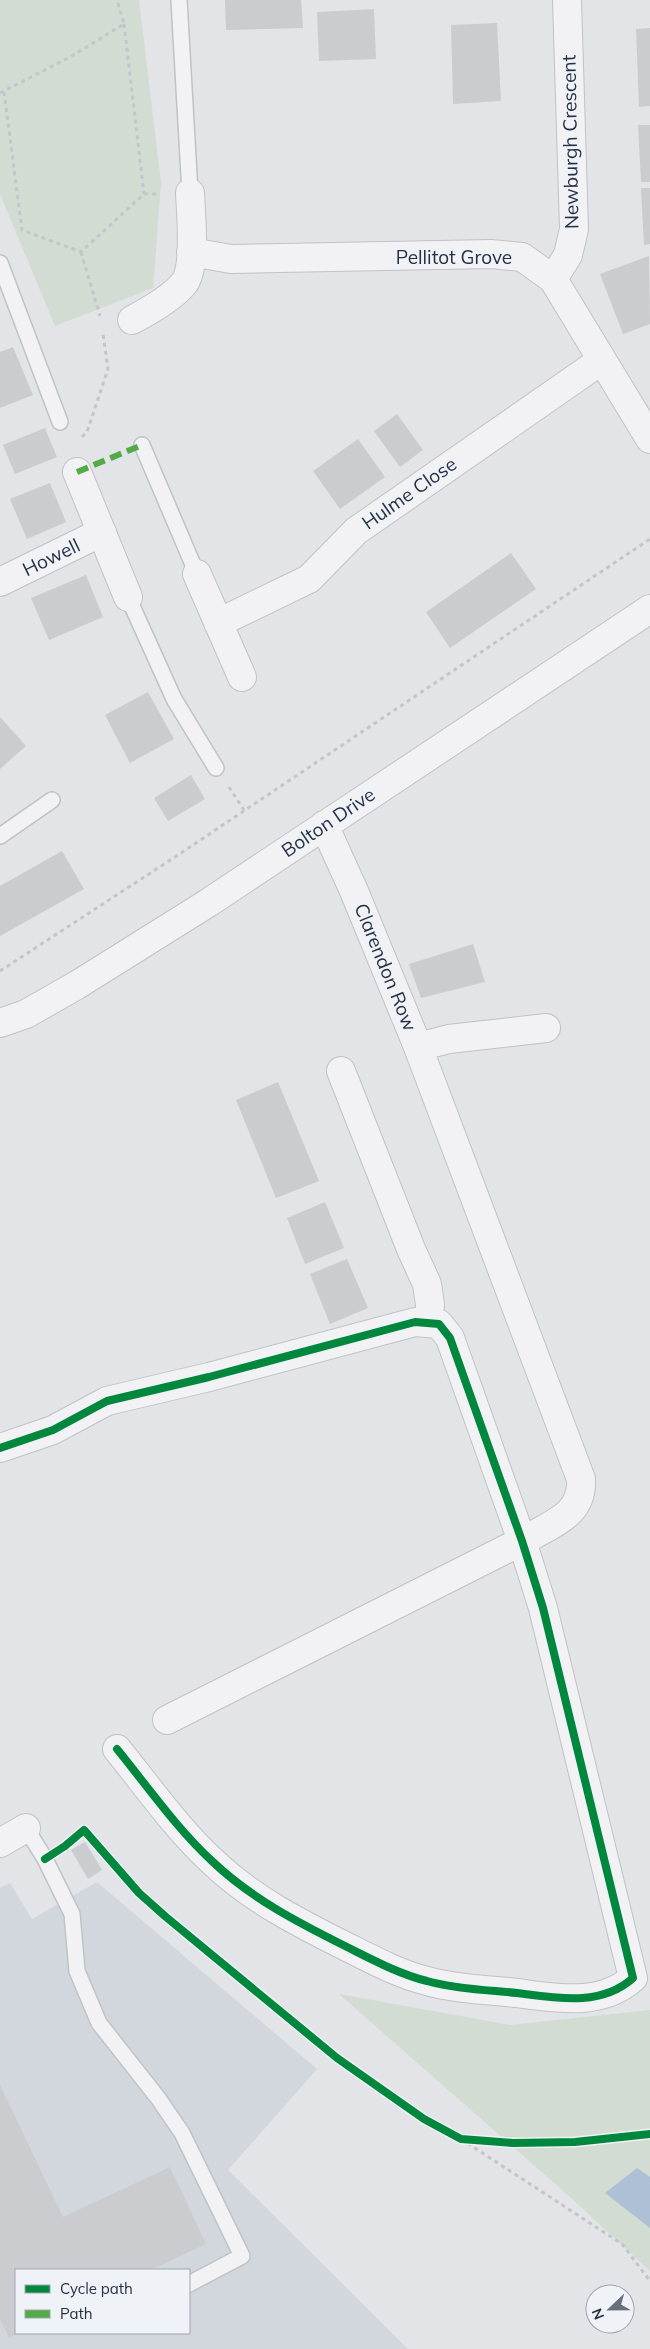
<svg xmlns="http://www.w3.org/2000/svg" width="650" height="2349" font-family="Mulish,sans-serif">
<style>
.built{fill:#d2d7de;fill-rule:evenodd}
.green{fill:#d2dcd2}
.water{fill:#aec0d5}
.building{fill:#caccd0}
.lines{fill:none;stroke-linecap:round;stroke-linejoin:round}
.service-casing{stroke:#c0c2c5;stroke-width:18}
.minor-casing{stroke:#c0c2c5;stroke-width:30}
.path{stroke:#c4c5cb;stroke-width:3;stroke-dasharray:4 4;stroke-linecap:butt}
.service{stroke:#f2f2f4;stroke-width:15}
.minor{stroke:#f2f2f4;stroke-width:28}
.quiet{stroke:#53ab47;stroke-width:6;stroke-dasharray:12 6;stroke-linecap:butt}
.cycleway-casing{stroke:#eff2f7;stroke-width:11}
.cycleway{stroke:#00873e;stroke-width:8}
.labels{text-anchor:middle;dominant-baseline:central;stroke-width:4.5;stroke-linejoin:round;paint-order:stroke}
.street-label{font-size:19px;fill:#273043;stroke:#eff2f7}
</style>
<rect width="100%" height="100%" fill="#e2e4e7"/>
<!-- built -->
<path class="built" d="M97,1882L317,2069L228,2170L408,2349H0V1888L10,1883L32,1919ZM16,2270H189V2333H16Z"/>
<!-- green -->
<path class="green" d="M0,0H139L161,183L153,288L55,326L0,194Z
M339,1994L510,2025L650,2010V2271L570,2197Z"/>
<!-- water -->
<path class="water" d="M637,2168L650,2177V2228L605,2193Z"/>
<!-- building -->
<path class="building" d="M225,0H301L303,28L226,30Z
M374,9L376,59L319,61L317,12Z
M497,23L501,101L453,104L451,25Z
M650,28V106L639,107L636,29Z
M638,125H650V182H641Z
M641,188H650V244L644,245Z
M649,256L650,324L623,334L600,274Z
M13,347L33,395L0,408V352Z
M397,414L423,450L400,467L374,431Z
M45,428L57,457L15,474L3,445Z
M358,439L385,477L340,509L313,471Z
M50,483L66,522L27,539L10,499Z
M511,553L536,589L450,648L426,612Z
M86,575L103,617L49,640L31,598Z
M148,692L174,739L130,763L105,715Z
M0,717L26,746L0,769Z
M191,775L205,799L168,821L154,798Z
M62,851L84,889L0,936V886Z
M473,944L485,982L421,998L409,964Z
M278,1082L319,1181L276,1198L236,1100Z
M325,1202L344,1248L305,1264L287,1218Z
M347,1259L368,1308L330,1324L310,1274Z
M85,1842L102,1870L88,1879L71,1850Z
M0,2085L63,2217L170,2167L206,2244L150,2270H16V2334L9,2338L0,2319Z"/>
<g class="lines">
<defs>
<path id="service" d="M179,0L190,193
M0,263L60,422
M142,445L197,574
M128,597L174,699L216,768
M0,836L52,800
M26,1828L45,1859L72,1914L77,1971L99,2023L158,2098L182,2133L242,2256L189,2284"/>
<path id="minor" d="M191,252L231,259L491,254L522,257L553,279L650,439
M553,279L568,255L574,229L567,0
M132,320C147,312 175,296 185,282C196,265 191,214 190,193
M77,472L128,597
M197,574L242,677
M0,582L102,532
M218,623L309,579L356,531L602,360
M324,825L354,891L418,1047L449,1039L546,1028
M0,1023L26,1014L77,985L208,903L650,609
M341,1071L411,1249L427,1284L430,1305L429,1322
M0,1448L53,1430L107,1401L209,1377L415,1322L439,1324L450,1338L522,1541L543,1608L633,1978C601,2007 556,1998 517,1993C488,1990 455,1989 427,1981C399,1974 373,1960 347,1947C299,1923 252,1899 213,1862C177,1829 148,1787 117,1749
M167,1720L530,1537C556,1522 583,1513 581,1479L418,1047
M0,1843L26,1828"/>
</defs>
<!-- service casing -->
<use href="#service" class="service-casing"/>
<!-- minor casing -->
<use href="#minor" class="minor-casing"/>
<!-- path -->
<path class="path" d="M124,24L144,194
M4,92L22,230L81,252L144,194H159
M0,93L72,56L124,24L117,0
M81,252L100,316
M82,437L87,432L108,369L103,334
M229,787L244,810
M0,971L178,855L650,539
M461,2139L622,2244L650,2281"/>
<!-- service -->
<use href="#service" class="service"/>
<!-- minor -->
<use href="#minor" class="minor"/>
<!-- quiet -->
<path class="quiet" d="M77,472L142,445"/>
<defs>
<path id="cycleway" d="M0,1448L53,1430L107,1401L209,1377L415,1322L439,1324L450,1338L522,1541L543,1608L633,1978C601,2007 556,1998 517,1993C488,1990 455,1989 427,1981C399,1974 373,1960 347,1947C299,1923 252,1899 213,1862C177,1829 148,1787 117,1749
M45,1859L65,1846L84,1830L139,1893L166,1917L337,2058L424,2119L461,2139L513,2143L575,2142L650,2134"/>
</defs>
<!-- cycleway casing -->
<use href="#cycleway" class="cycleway-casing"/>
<!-- cycleway -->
<use href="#cycleway" class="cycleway"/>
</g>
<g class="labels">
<!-- street labels -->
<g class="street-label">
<text transform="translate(570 142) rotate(-91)">Newburgh Crescent</text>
<text x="454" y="257">Pellitot Grove</text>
<text transform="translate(409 493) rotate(-35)">Hulme Close</text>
<text transform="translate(51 557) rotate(-26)">Howell</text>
<text transform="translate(328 822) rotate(-34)">Bolton Drive</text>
<text transform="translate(386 967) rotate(68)">Clarendon Row</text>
</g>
</g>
<!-- legend -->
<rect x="15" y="2269" width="175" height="65" fill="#eff2f7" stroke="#9fa4af"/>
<rect x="25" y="2285" width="25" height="8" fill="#00873e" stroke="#9fa4af"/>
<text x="60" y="2294" font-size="15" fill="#273043">Cycle path</text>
<rect x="25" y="2310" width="25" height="8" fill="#53ab47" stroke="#9fa4af"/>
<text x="60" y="2319" font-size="15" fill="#273043">Path</text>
<!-- north arrow -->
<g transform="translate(610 2309) rotate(248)"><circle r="24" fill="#eff2f7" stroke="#9fa4af"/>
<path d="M0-4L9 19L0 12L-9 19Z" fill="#686f7c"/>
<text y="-8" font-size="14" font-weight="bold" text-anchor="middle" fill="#273043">N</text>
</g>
</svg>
